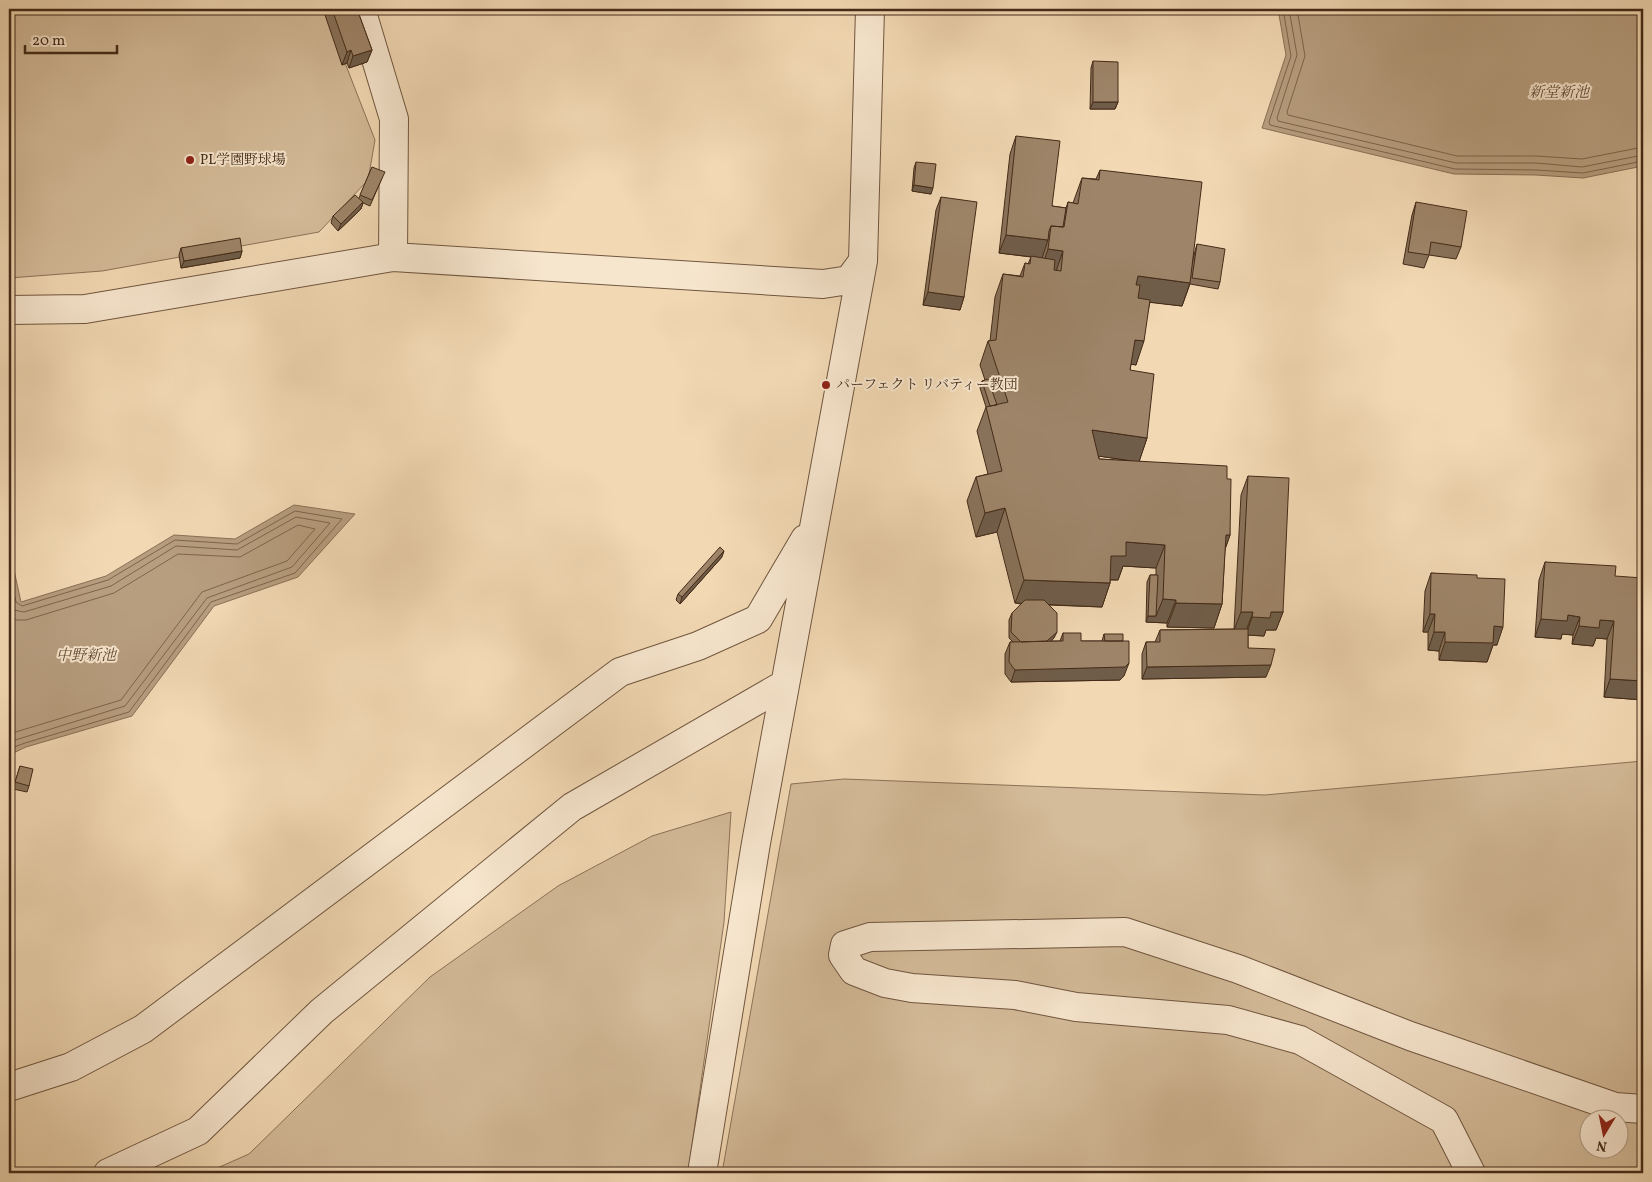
<svg xmlns="http://www.w3.org/2000/svg" width="1652" height="1182" font-family="Vollkorn,'Noto Serif JP',serif">
<style>
.green{fill:#d4bb99;stroke:#8c7358;fill-rule:evenodd}
.water{fill:#b79e7f;stroke:#897056}
.lines{fill:none;stroke-linecap:round;stroke-linejoin:round}
.shore{stroke:#7e644c;stroke-width:1}
.minor-casing{stroke:#70563f;stroke-width:30}
.minor{stroke:#f7e6ce;stroke-width:28}
.wall{fill:#88725a;stroke:#442b18;fill-rule:evenodd}
.shaded-wall{fill:#6f5d4a;stroke:#442b18}
.building{fill:#9e8569;stroke:#442b18}
.poi-dot{fill:#8f2418;stroke:#f7e6ce;stroke-width:2}
.labels{text-anchor:middle;dominant-baseline:central;stroke-width:4;stroke-linejoin:round;paint-order:stroke}
.poi-label{font-size:14px;fill:#442b18;stroke:#f7e6ce;text-anchor:start}
.water-label{font-size:15px;font-style:italic;fill:#614832;stroke:#f7e6ce}
</style>
<rect width="100%" height="100%" fill="#f2d9b4"/>
<filter id="stains"><feTurbulence type="fractalNoise" baseFrequency=".004" numOctaves="4"/><feColorMatrix values="0 0 0 0 .2 0 0 0 0 .09 0 0 0 0 .02 0 0 0 .5 -.17"/></filter>
<radialGradient id="worn" r=".72"><stop offset=".6" stop-color="#630" stop-opacity="0"/><stop offset="1" stop-color="#630" stop-opacity=".3"/></radialGradient>
<!-- green -->
<path class="green" d="M9,9H324L375,140L368,180L319,232L102,271L9,278Z
M1643,761V1173H722L791,784L844,779L1265,795ZM1590,1120H1620V1150H1590Z
M731,812L724,922L688,1173H206L249,1154L430,977L558,886L652,836Z"/>
<!-- water -->
<path class="water" d="M1278,9H1643V166L1583,178L1536,175L1454,174L1262,128L1286,55Z
M294,505L355,514L298,577L214,606L132,716L26,747L9,755V561H12L21,602L106,576L174,535L235,539Z"/>
<g class="lines">
<!-- shore -->
<path class="shore" d="M1283,9L1291,56L1269,122L1270,125L1455,169L1536,170L1583,173L1643,161
M1289,9L1297,55L1277,118L1278,121L1456,163H1536L1582,167L1643,155
M1297,9L1305,56L1287,112L1288,115L1457,156H1536L1582,159L1643,147
M9,571L16,602L22,606L108,580L175,540L237,544L295,511L342,519L295,573L211,602L129,712L25,743L9,749
M9,601L14,610L24,612L111,586L176,546L237,550L296,517L330,523L292,567L207,598L125,706L9,742
M9,616L17,620H26L114,593L178,554L240,557L298,525L315,529L287,561L202,592L121,700L9,734"/>
<defs>
<path id="minor" d="M361,9L394,119L393,257
M9,310L85,309L393,257L823,284L849,280L863,261
M9,1087L71,1067L143,1029L620,672L698,646L758,619L805,539
M108,1173L198,1131L322,1011L572,807L785,684
M702,1173L756,843L863,261L870,9
M1471,1173L1444,1120L1300,1040L1228,1020L1076,1007L1015,995L912,988L885,983L854,971L843,955L845,945L870,937L1125,932L1238,969L1410,1036L1615,1107L1643,1109"/>
</defs>
<!-- minor casing -->
<use href="#minor" class="minor-casing"/>
<!-- minor -->
<use href="#minor" class="minor"/>
</g>
<!-- wall -->
<path class="wall" d="M323,9H357L372,50L367,62L349,68L347,63L342,65Z
M1093,61L1118,102L1115,109H1090L1091,68Z
M1016,136L1052,206L1066,208L1068,202L1073,203L1082,178L1096,179L1100,170L1192,264L1195,251L1197,244L1220,282L1218,289L1190,284L1182,306L1150,302L1136,365L1131,364L1130,370L1147,438L1139,461L1227,479L1230,535L1225,549L1222,604L1214,628L1167,627V623L1146,622L1147,582L1150,575H1156V568L1123,566L1118,580H1110V583L1102,607L1048,605L1054,638L1051,641H1060L1063,633L1081,641H1102L1104,634L1124,676L1120,680L1011,682L1005,674V654L1010,642H1013L1009,638V620L1012,613L1021,604L1015,603L997,532L976,537L967,501L976,477L988,474L977,431L986,407L980,388L982,381L985,380L980,365L988,341H990L995,297L1003,274L1020,276L1025,263L1028,264L1031,257L999,253L1010,154ZM1099,456L1132,461L1099,459Z
M916,162L931,194L912,191L914,168Z
M372,167L382,178L370,206L363,203L361,209L338,231L331,223L333,216L359,198Z
M941,197L964,297L960,310L923,305L936,210Z
M1416,202L1461,247L1456,259L1429,255L1424,268L1403,264L1412,215Z
M181,248L242,251L240,258L181,268L179,255Z
M1248,476L1283,612L1276,630H1266L1264,636L1248,635V648L1266,677L1142,679V654L1146,642H1155L1160,630L1234,629L1241,495Z
M722,557L680,604L676,600L678,594Z
M1545,562L1615,576L1643,700L1604,697L1607,639L1596,638L1593,646L1572,644L1573,635L1562,634L1561,639L1535,637L1539,580Z
M1431,573L1477,578L1497,645H1493L1487,662L1439,660V651L1428,650V632H1423L1425,591Z
M20,766L29,786L27,792L13,789Z"/>
<!-- shaded-wall -->
<path class="shaded-wall" d="M351,50L347,63L342,65L347,52Z
M372,50L367,62L349,68L353,56Z
M1093,102H1118L1115,109H1090Z
M914,185L933,188L931,194L912,191Z
M363,202L361,209L338,231L341,224Z
M1006,235L1048,240L1042,258L999,253Z
M1048,249L1063,251L1055,274L1040,273Z
M242,251L240,258L181,268L184,261Z
M1138,276L1190,283L1182,306L1129,300Z
M928,292L964,297L960,310L923,305Z
M1135,340L1144,341L1136,365L1126,363Z
M1092,430L1147,438L1139,462L1084,454Z
M1005,508L997,532L976,537L985,513Z
M1226,535H1230L1222,558Z
M1126,542L1165,545L1156,568L1123,566L1118,580L1102,579L1111,556Z
M724,551L722,557L680,604L682,597Z
M1024,580L1110,583L1102,607L1015,603Z
M1163,599L1176,600L1167,623L1146,622L1148,616H1156Z
M1176,603L1222,604L1214,628L1167,627Z
M1241,612H1253L1246,631L1234,630Z
M1271,612H1283L1276,630H1266L1264,636L1246,635L1252,617Z
M1430,614H1435L1428,632H1423Z
M1568,615L1580,617L1573,635L1562,634L1561,639L1535,637L1541,619Z
M1600,620L1614,621L1607,639L1596,638L1593,646L1572,644L1579,626Z
M1494,626L1503,627L1497,645H1493L1487,662L1439,660L1445,642Z
M1057,632L1054,638L1041,652H1022Z
M1434,632H1445L1439,651L1428,650Z
M1129,663L1124,676L1120,680L1011,682L1015,670Z
M1271,665L1266,677L1142,679L1147,667Z
M1610,679L1643,681V700L1604,697Z"/>
<!-- building -->
<path class="building" d="M332,9H357L372,50L353,56L351,50L347,52Z
M1093,61L1118,62V102H1093Z
M1016,136L1060,141L1052,206L1066,208L1063,227L1051,226L1049,231L1048,240L1006,235Z
M916,162L936,164L933,188L914,185Z
M372,167L385,172L372,200L360,195Z
M1100,170L1202,182L1190,283L1138,276L1136,285H1140L1138,298L1150,300L1144,341L1135,340L1130,370L1154,374L1147,438L1092,430L1099,459L1227,466V479H1231L1230,535H1226L1222,604L1176,603V600L1163,599L1165,545L1126,542V556H1111L1110,583L1024,580L1005,508L985,513L976,477L1002,471L986,407L1008,402L988,341L996,340L1003,274L1023,277L1025,263L1030,264L1031,256L1055,260L1054,270L1061,271L1063,251L1048,249L1051,226L1064,227L1068,202L1078,204L1082,178L1099,180Z
M355,195L363,202L341,224L333,216Z
M941,197L977,202L964,297L928,292Z
M1416,202L1467,211L1461,247L1431,242L1429,255L1408,252Z
M240,238L242,251L184,261L181,248Z
M1197,244L1225,249L1220,282L1192,278Z
M988,379L997,405L990,406L982,381Z
M1248,476L1289,478L1283,612H1271L1270,618L1252,617L1253,612H1241Z
M720,547L724,551L682,597L678,594Z
M1545,562L1616,566L1615,576L1643,578V681L1610,679L1614,621L1600,620L1599,628L1579,626L1580,617L1568,615L1567,621L1541,619Z
M1431,573L1477,575V578L1505,579L1503,627L1494,626L1493,643L1445,642V632H1434L1435,614H1430Z
M1150,575H1158L1156,616H1148Z
M1025,600H1044L1057,613V632L1047,641L1021,642L1011,632L1012,613Z
M1248,629V648L1275,649L1271,665L1147,667L1146,642H1160V630Z
M1063,633H1081V641H1129V663L1125,667L1015,670L1009,662L1010,642L1063,641Z
M1104,634H1123V641H1105Z
M20,766L33,769L29,786L15,782Z"/>
<!-- markers -->
<g class="poi-dot">
<circle cx="190" cy="160" r="5"/>
<circle cx="826" cy="385" r="5"/>
</g>
<g class="labels">
<!-- poi labels -->
<g class="poi-label">
<text x="200" y="160">PL学園野球場</text>
<text x="836" y="385">パーフェクト リバティー教団</text>
</g>
<!-- water labels -->
<g class="water-label">
<text x="1559" y="93">新堂新池</text>
<text x="86" y="656">中野新池</text>
</g>
</g>
<!-- margin -->
<rect width="1652" height="1182" fill="none" stroke="#f2d9b4" stroke-width="30"/>
<rect x="10" y="10" width="1632" height="1162" fill="none" stroke="#442b18" stroke-width="2.5"/>
<rect x="15" y="15" width="1622" height="1152" fill="none" stroke="#442b18"/>
<!-- north arrow -->
<g transform="translate(1604 1134) rotate(190)"><circle r="24" fill="#f7e6ce" stroke="#af9b85"/>
<path d="M0-4L9 19L0 12L-9 19Z" fill="#8f2418"/>
<text y="-8" font-size="14" font-weight="bold" text-anchor="middle" fill="#442b18">N</text>
</g>
<!-- scale -->
<path d="M25 45v8h92v-8" fill="none" stroke="#442b18" stroke-width="2.5"/>
<text x="32" y="45" font-size="15" fill="#442b18" stroke="#f7e6ce" stroke-width="4" paint-order="stroke">20 m</text>
<rect width="100%" height="100%" filter="url(#stains)"/>
<rect width="100%" height="100%" fill="url(#worn)"/>
</svg>
